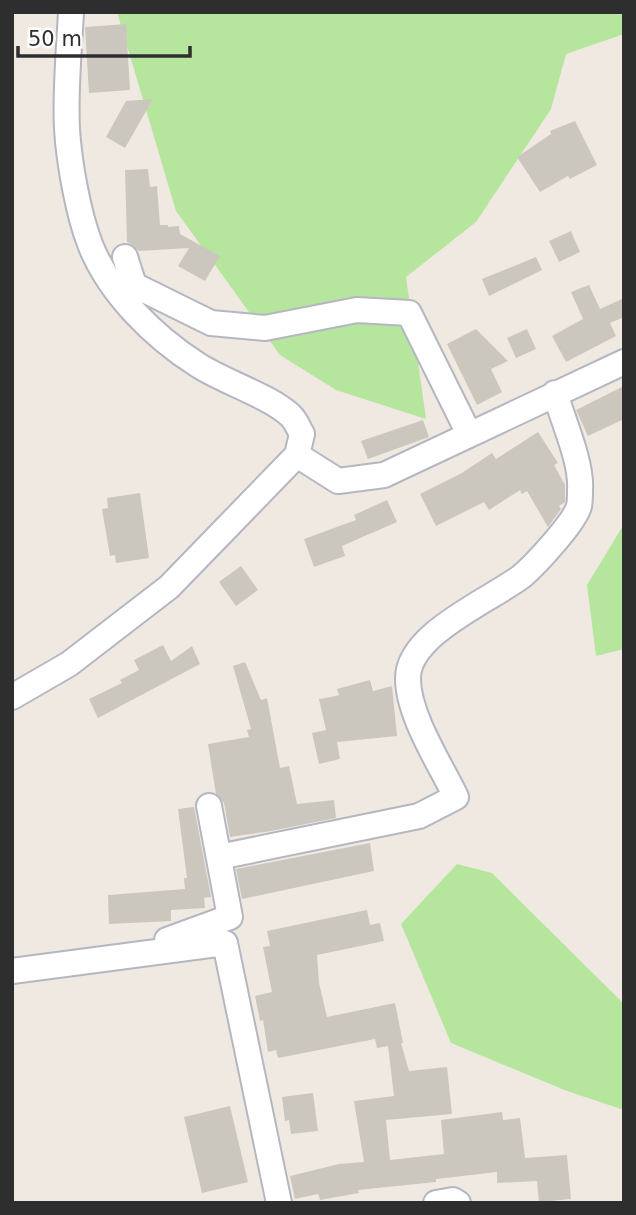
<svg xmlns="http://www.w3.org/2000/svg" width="636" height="1215" font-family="'DejaVu Sans',sans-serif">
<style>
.green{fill:#b6e59e}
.building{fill:#cbc7bf}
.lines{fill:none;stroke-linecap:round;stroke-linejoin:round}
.minor-casing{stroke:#b4b7c1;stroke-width:28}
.minor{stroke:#fff;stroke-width:24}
</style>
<rect width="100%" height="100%" fill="#efe9e1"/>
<!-- green -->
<path class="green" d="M117,12H624V34L566,54L551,109L476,222L406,277L426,419L336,390L280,355L176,211Z
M624,524V649L596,656L587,585Z
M457,864L492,873L624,1004V1110L567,1091L451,1043L401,924Z"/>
<!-- building -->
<path class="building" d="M126,24L130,90L89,93L85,27Z
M153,99L125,148L106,137L126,101Z
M575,121L597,165L570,179L568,176L540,192L517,157L551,134L550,131Z
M148,169L150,187L157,186L160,225H168V227L179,226L180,234L220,256L205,281L178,266L189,248L139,251L134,246L127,242L125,170Z
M571,231L580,252L559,262L549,241Z
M536,257L542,270L489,296L482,279Z
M589,285L600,309L624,298V317L610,323L616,336L566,362L552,336L583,319L571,292Z
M476,329L508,361L491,369L502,392L477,405L447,344Z
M527,329L536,349L516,358L507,338Z
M624,386V419L588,436L576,410Z
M423,420L429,437L368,459L361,441Z
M538,432L558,463L554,465L565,485V502L559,506L561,509L548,527L527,491L522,494L520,490L489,510L484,502L436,526L420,494L462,473L492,453L496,459Z
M140,493L149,558L116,563L115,555L110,556L102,509L108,508L107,498Z
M387,500L397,522L342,546L345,556L314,567L304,539L356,520L354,515Z
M241,566L258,590L236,606L219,582Z
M163,645L171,661L192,646L200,664L98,718L89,699L122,683L120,680L139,670L134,660Z
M245,662L261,700L267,698L280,768L289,766L297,804L334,800L336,818L271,831L230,837L224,803L216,794L208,744L249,737L247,730L251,729L233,666Z
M370,680L373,691L392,686L397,736L337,742L340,759L319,764L312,733L326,730L319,699L336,696L339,695L337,689Z
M194,807L211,897L204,898L205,908L171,910V921L109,924L108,895L185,889L184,878H187L178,809Z
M370,843L374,871L242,899L236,869Z
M367,910L370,925L380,923L384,941L317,955L319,983L327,1017L395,1003L403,1043H401L409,1071L447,1067L452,1114L386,1120L390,1160L444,1154L441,1120L502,1112L503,1120L520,1118L525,1158L567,1155L571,1199L539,1202L537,1181L497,1183V1172L436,1179V1182L358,1190L359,1193L320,1200L318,1194L295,1199L290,1176L339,1164L364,1162L354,1101L394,1096L388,1046L377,1048L375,1039L278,1058L276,1050L268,1052L263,1020L260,1021L255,996L272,992L263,947L270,946L267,931Z
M313,1093L318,1131L291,1134L289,1120L285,1121L282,1097Z
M230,1106L248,1182L202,1193L184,1117Z"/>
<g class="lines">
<defs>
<path id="minor" d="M125,257L134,285L211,323L265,328L357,310L409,313L469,434
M297,455L338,481L384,475L624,362
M12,697L69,664L169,587L297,455L302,434C299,429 296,421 291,416C270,396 224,382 198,365C154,337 109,293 90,244C78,213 69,162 67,129C65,91 69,51 71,12
M219,857L419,816L456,797C440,764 408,715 408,679C407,634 491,600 522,576C535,565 575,522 579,506C580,502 580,495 580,490C582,462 563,421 555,393
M167,940L230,917L209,806
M12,971L225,943L279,1203
M436,1203L453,1200L458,1203"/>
</defs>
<!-- minor casing -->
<use href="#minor" class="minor-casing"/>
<!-- minor -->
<use href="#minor" class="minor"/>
</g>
<!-- border -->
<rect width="636" height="1215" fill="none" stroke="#2e2e2e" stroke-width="28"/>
<!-- scale -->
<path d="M18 46v10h172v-10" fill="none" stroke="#2e2e2e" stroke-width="3.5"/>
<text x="28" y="46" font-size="21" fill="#2e2e2e" stroke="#ffffff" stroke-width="5" paint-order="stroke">50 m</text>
</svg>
